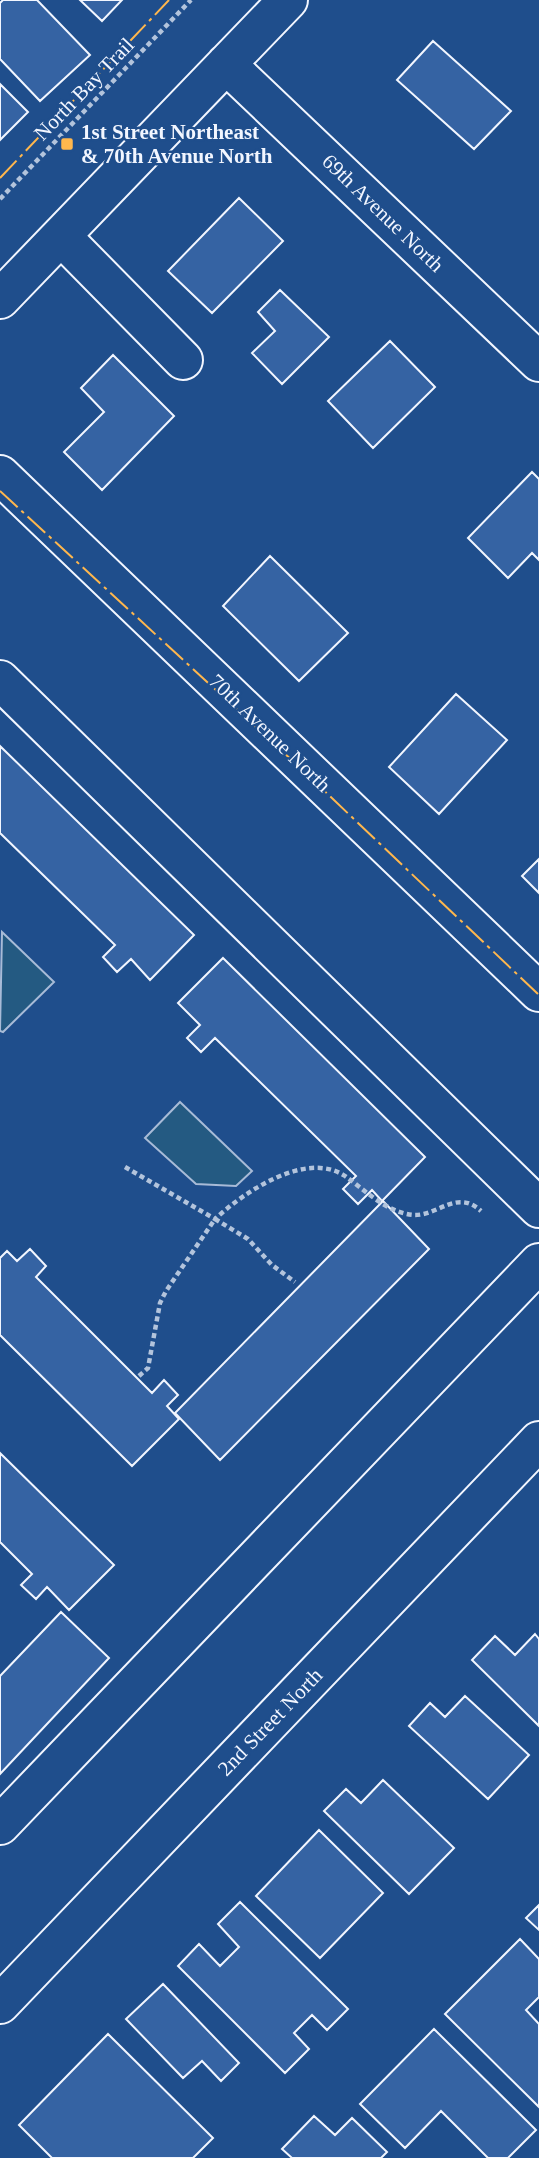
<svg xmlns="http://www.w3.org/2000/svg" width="539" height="2158" font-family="Georgia,serif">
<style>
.green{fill:#245a82;stroke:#a8bbd7;stroke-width:2}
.building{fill:#3563a3;stroke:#f2f6ff;stroke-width:2}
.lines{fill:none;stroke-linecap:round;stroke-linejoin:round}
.minor-casing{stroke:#f2f6ff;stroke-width:42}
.path{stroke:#b3c4dc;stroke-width:4.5;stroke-dasharray:5 3.5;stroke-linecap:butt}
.minor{stroke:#1f4e8c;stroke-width:38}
.power{stroke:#ffb74d;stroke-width:2;stroke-dasharray:24 5 3.5 5;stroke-linecap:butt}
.poi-dot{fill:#ffb74d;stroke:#1f4e8c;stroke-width:2.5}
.labels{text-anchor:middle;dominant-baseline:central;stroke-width:5;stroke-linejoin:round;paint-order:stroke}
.street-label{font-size:21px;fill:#f2f6ff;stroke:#1f4e8c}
.poi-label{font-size:21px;font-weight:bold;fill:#f2f6ff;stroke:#1f4e8c;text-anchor:start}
</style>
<rect width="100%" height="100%" fill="#1f4e8c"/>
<!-- green -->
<path class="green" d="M2,932L54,982L3,1032L0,1031Z
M180,1102L252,1171L236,1186L196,1184L145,1138Z"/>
<!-- building -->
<path class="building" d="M3,0H37L90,55L40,101L0,59V3Z
M80,0H122L102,21Z
M433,41L511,111L474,149L397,80Z
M0,84L28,112L0,140Z
M239,198L283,241L212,313L168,271Z
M280,290L329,337L282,384L252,353L275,331L258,312Z
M390,341L435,387L373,448L328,401Z
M113,355L174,416L102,490L64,452L104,412L81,388Z
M532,472L539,479V560L532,553L508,578L468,538Z
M270,556L348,633L299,681L223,606Z
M456,694L507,740L439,814L389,767Z
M0,746L194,935L150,980L131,959L117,972L103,957L115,945L0,833Z
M539,859V893L522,876Z
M223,958L425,1157L382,1201L372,1190L358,1204L343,1189L356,1176L215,1038L201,1052L187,1038L200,1025L178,1003Z
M383,1201L429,1249L220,1460L175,1413Z
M30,1249L46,1266L36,1277L152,1393L164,1380L178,1395L167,1406L179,1419L132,1466L0,1335V1258L7,1251L17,1261Z
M0,1453L114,1565L69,1610L47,1587L36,1599L21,1585L32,1574L0,1542Z
M61,1612L109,1658L0,1774V1676Z
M535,1634L539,1639V1726L472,1660L495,1636L515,1655Z
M465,1696L529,1755L488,1799L409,1726L430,1703L445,1717Z
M383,1780L454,1848L409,1894L324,1811L346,1789L361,1803Z
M319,1830L383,1893L320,1958L256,1896Z
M240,1902L348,2009L327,2030L312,2015L294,2033L309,2049L285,2073L178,1966L199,1944L220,1966L239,1947L218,1924Z
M539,1905V1930L526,1918Z
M520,1939L539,1959V1997L526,2010L539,2024V2107L445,2014Z
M163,1984L239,2063L221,2081L202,2061L183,2078L126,2019Z
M434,2029L536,2130L508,2158H488L441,2111L405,2148L360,2104Z
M108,2034L213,2138L193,2158H52L19,2125Z
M314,2116L335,2135L352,2118L387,2152L381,2158H292L282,2149Z"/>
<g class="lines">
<defs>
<path id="minor" d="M226,64L539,362
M61,236L183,360
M0,299L288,0
M0,475L539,992
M0,680L539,1208
M0,1825L539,1263
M0,2004L539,1441"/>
</defs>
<!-- minor casing -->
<use href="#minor" class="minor-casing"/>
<!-- path -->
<path class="path" d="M0,199L191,0
M125,1167L215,1219C244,1192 306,1150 345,1176C365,1190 388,1214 415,1215C439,1215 457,1189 481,1211
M139,1376L148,1368L160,1303L166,1291L215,1219L248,1239L272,1265L295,1282"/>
<!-- minor -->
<use href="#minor" class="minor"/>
<!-- power -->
<path class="power" d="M0,178L169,0
M0,491L295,763L539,995"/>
</g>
<!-- markers -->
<rect class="poi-dot" x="60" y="137" width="14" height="14" rx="3.5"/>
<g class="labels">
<!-- street labels -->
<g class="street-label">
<text transform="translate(84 89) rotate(-46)">North Bay Trail</text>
<text transform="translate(383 213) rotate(44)">69th Avenue North</text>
<text transform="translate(270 733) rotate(44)">70th Avenue North</text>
<text transform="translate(270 1722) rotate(-46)">2nd Street North</text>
</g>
<!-- poi labels -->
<g class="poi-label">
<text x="81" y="132">1st Street Northeast<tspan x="81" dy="24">&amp; 70th Avenue North</tspan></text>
</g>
</g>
</svg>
